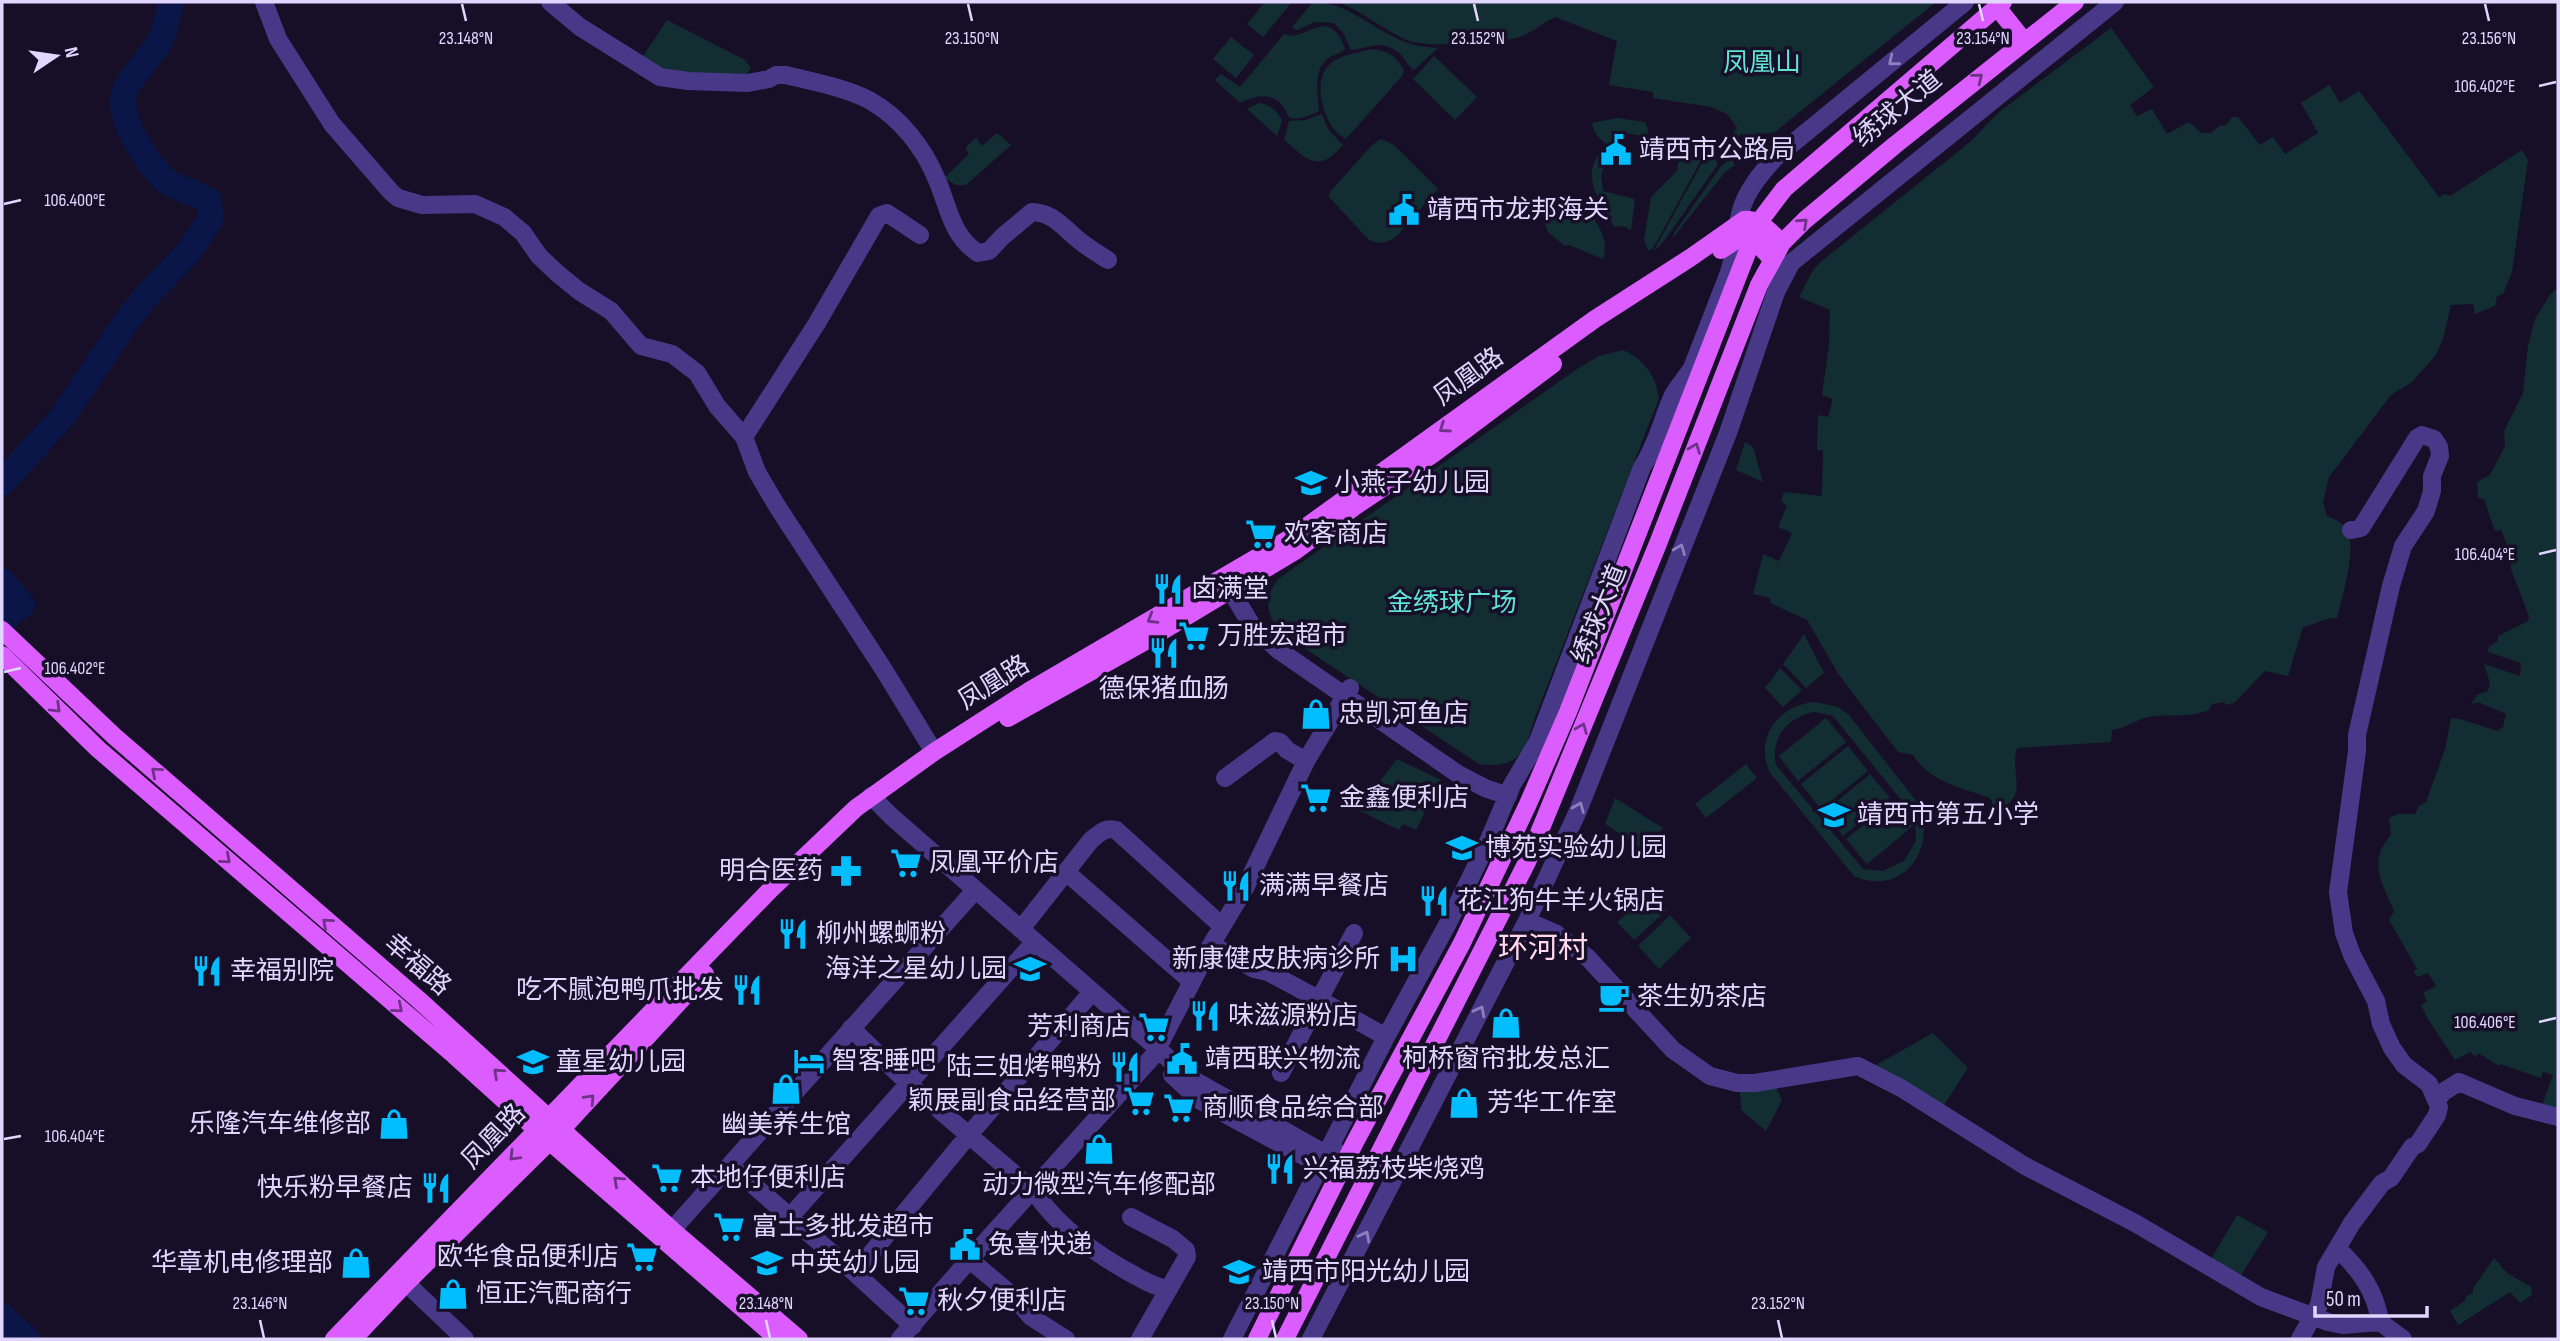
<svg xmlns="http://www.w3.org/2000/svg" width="2560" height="1341" font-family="'Sofia Sans Condensed','Noto Sans SC',sans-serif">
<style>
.green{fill:#122e32;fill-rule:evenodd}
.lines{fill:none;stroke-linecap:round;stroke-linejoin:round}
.river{stroke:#091647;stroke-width:26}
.minor{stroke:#483988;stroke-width:18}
.major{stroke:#dc5dff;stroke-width:18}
.oneway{stroke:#8d80be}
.oneway2{stroke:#703289}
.ticks{fill:none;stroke:#e1d6ff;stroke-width:2.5}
.labels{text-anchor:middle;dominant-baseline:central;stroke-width:7;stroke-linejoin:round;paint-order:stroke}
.park-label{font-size:26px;fill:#5ee3d7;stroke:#170f28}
.street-label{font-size:26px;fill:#e1d6ff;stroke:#170f28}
.poi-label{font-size:26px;fill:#e1d6ff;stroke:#170f28;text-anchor:start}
.quarter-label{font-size:30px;fill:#ffd8eb;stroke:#170f28}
.ticks-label{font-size:18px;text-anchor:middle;fill:#e1d6ff;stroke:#170f28;stroke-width:7;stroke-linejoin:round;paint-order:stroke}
</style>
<rect width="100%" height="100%" fill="#170f28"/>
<!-- green -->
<path class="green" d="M1265,2H1292L1263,37L1247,24Z
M1313,2C1348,2 1373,30 1405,42C1415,46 1426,47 1438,48L1414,70C1407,66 1406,59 1399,53C1382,39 1369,48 1351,50L1343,33L1334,23L1315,22L1297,30L1292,27Z
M1338,2H1936L1775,132L1757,135L1755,142L1741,134L1735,140L1733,133L1737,127L1727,114L1711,107L1653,98V92L1609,85L1617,41L1555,17C1544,22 1534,31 1522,36C1505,43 1427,48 1409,41C1384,30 1363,12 1338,2Z
M667,20L745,60L751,68L746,76L668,75L643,56Z
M1322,26C1337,27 1340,37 1345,49C1340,54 1336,54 1330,57C1312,68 1318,94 1319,111C1312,115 1298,120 1291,118C1287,116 1287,113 1285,109C1274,91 1256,95 1240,103L1215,80L1221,74L1240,87L1284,34C1297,40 1309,28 1322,26Z
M2111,28L2154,87L2130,105L2137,116L2152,109L2167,134L2189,122L2201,133H2211L2219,126L2226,125L2232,117H2238L2260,145L2273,137L2285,154L2318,133L2301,103L2329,85L2340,103L2359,91L2439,197L2445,194L2450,196L2522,150L2528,160L2512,272L2503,294L2497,296L2495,306L2475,314L2473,304L2451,305L2443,339L2436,355L2412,382L2391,395L2329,477L2323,502L2327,516C2334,519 2342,522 2346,528C2358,546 2342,598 2337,618C2326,617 2314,625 2303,627L2288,676L2265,671L2234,703L2226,705L2224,702L2212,704L2209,710C2187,719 2169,713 2148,717C2136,720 2126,728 2112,730L2111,742L2017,748C2009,775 2031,796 1996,811L1990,798C1963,788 1929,782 1913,755L1898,752L1839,675L1807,620L1770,603V598L1753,594L1763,554L1779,561L1792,533L1778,527L1787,506L1781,501L1784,492L1822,496L1823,451L1817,450L1818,415L1828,417L1833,399L1822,395L1829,345L1830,310L1799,297L1813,270L1823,260L1970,142L1999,112Z
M1231,37L1254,55L1236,78L1213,59Z
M1371,49C1388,51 1396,55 1404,70L1402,76L1346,139C1324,129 1311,82 1329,65C1340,54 1358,53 1371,49Z
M1434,56L1477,97L1455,120L1413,79Z
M1259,103C1271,105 1277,110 1282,121L1277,136L1247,109Z
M1322,114L1328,129L1343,145C1318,174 1308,160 1284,140L1289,121L1305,120Z
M1617,118L1645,122L1648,129L1647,137L1615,131L1611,147C1602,142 1593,133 1592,123Z
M997,133L1011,145L966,185H956L944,178L969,154L965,148L976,138L982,146Z
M1682,134L1712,140L1656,243L1651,250H1648L1644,240L1651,197L1677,171Z
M1381,139L1394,145L1438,189L1397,236C1387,243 1380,245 1369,240L1329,197L1330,192L1372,145Z
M1713,143L1712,153L1718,164L1664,241L1653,252Z
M1600,153L1607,158L1601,175L1603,191L1635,199L1631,230L1623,226L1615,227C1602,206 1580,177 1600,153Z
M1732,158L1735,165L1725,172L1673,238L1674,233L1722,165Z
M1574,199L1582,200C1593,219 1611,237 1603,259L1569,245L1565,246L1548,232L1540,211Z
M2558,287V1113L2540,1111L2553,1075L2543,1072L2541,1078L2500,1064L2499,1066L2478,1053L2476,1057L2470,1052L2455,1060L2426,1016L2421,1005L2427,1001L2423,993L2436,986L2428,973L2417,977L2414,971L2417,969L2389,920L2394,911C2382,883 2367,861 2391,835L2389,818L2398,814H2415L2419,806L2426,802L2445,749L2451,718L2460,719L2497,731L2503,727L2506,714L2478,702L2471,704L2477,695L2488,691L2490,683L2484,664L2520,676L2521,663L2488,652L2489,646L2497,642L2498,636L2528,621L2529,616L2511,569V555L2501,530L2495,531L2484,499L2478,498L2477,482L2490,475L2505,446L2504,431L2523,393L2528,346L2535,319L2550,295Z
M1623,350C1645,360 1655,375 1659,398L1534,720C1525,754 1517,769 1479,764L1286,636C1266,618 1262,601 1278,579L1580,367L1599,356Z
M1745,442L1753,447L1763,482L1736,470Z
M1804,634L1824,673L1806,688L1783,664Z
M1780,668L1802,690L1783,707L1765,688Z
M1816,702L1838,707L1848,714L1917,802C1940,848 1902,898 1854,876L1771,774C1752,739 1779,704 1816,702ZM1814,712L1833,716L1915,817L1916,841L1904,861L1883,871L1863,869L1776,765C1770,737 1788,717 1814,712Z
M1826,718L1846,742L1798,781L1779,756Z
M1848,746L1868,771L1821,809L1801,784Z
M1397,759L1441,780L1416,830L1403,824L1399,830L1358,810Z
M1746,764L1757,778L1706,818L1695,804Z
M1870,774L1890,798L1843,836L1824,812Z
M1615,798L1663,828L1644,850L1605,824Z
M1893,801L1913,826L1867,864L1846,839Z
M1650,892L1667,910L1634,940L1617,922Z
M1670,915L1691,938L1659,969L1638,946Z
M1933,1033L1968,1068L1944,1105L1875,1069L1876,1065Z
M1776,1088L1782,1100L1766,1131L1741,1110L1740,1091Z
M2237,1215L2268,1232L2240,1277L2211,1259Z
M2494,1258L2507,1273L2531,1287L2532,1295L2520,1303L2510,1292L2458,1325L2450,1311L2466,1300L2465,1297L2473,1293V1288Z"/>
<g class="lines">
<!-- river -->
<path class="river" d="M2,483L63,416L129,318L147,295L188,253L211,219L209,201C196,192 181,190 169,183C150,170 117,118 124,93C129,77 153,56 161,39C166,28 168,14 171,2
M2,581L22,605L7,616L2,624
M2,1317L27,1339"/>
<!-- minor -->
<path class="minor" d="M264,2L278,39L332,124L391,192L398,198L422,205L475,204L504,217L523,233L539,256L557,273L579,291L611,311L641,346L672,354L697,373L717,406L744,437
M550,2L580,27L660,77L688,81L748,83L769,79L776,75H786C813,82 844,87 869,100C900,117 924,148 937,180C949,208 951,235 978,253L989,251L1002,237L1032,212C1052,213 1060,224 1075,237C1085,246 1097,253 1108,260
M920,235L887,213L879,216L817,323L744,437L757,472L777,506L884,670L934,752
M1223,578L1251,624L1277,649L1458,774L1485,788L1508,796
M1225,778L1275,741L1280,742L1287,750L1306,761
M871,796L892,817L1164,1054L1183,1074L1326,1154L1335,1150
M1066,872L1192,982
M1527,921L1555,933L1588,958L1673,1050L1710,1076L1737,1083H1755L1858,1066L1901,1088L2025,1166L2135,1223L2261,1297L2328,1322L2343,1325L2380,1322L2403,1339
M1021,929L1091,840C1100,833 1105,827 1116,830L1222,926
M1221,950L1254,969L1268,972L1320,1000L1386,1037
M851,1028L909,1084L1033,1190
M1281,1073L1354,933
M1172,1075L1199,1100L1320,1165
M2437,1100L2443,1092L2459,1082L2515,1106L2558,1117
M731,1166L855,1273L913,1326
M1038,1197C1063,1231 1097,1255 1134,1275C1145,1281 1156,1288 1169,1289
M1131,1217L1173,1239L1186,1250L1187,1257L1140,1339
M789,1218L1030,947
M672,1230L970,896
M2338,1249C2360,1270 2376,1292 2380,1322
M976,1265L1013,1296L1031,1317L1066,1339
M855,1273L968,1136L1087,998
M406,1283L465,1339
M900,1339L970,1259L1154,1055L1211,945L1245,888L1306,761L1350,688
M1232,1339L1386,1037L1447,925L1488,842L1512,785L1538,741L1642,467C1657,445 1662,419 1673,395C1678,386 1686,378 1692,368L1728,275C1736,254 1735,235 1740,214C1745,192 1761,173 1776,157L1965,2
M1311,1339L1527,921L1578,811L1728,433L1776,292L1791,263L2115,2
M2300,1339L2319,1305L2326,1267L2352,1223L2382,1183L2391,1178L2412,1147L2418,1144L2437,1115L2439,1107L2429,1084L2404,1065L2392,1048L2381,1024L2376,1001L2352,955L2344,933L2338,892L2357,751V735L2391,586L2403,546L2426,511L2432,491V476L2440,456L2439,447L2434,439L2422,435L2417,438L2361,528L2351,530"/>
<!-- major -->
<path class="major" d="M1997,7L2024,41
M1721,250L1741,237H1751L1772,259
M2,630L114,736L419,1000L672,1230L799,1339
M2,655L98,749L454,1055L549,1141L778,1339
M1008,718L1144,642L1295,551L1354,507L1433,454L1553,364
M334,1339L770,890L856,808L934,752L1029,691L1292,537L1595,319L1690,258L1744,220C1760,218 1771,233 1782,243
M353,1339L406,1283L561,1130L705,974
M1257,1339L1355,1142L1462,943L1528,804L1568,712L1759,222L1784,189L2003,2
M1285,1339L1527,862L1657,546L1759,285L1782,243L1805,220L1895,145L2075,2"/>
</g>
<!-- one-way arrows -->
<defs><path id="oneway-chevron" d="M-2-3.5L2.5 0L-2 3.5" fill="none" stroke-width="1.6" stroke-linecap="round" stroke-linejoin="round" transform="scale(1.75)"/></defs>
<g class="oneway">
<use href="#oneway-chevron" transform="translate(1893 61) rotate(141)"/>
<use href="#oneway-chevron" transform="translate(1680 549) rotate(-68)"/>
<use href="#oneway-chevron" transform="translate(1579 807) rotate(-68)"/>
<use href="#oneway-chevron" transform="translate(1480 1011) rotate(-63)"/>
<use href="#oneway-chevron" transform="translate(1365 1236) rotate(-62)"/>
</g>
<g class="oneway2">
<use href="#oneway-chevron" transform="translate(1978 78) rotate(-39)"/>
<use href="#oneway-chevron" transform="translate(1803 223) rotate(-43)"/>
<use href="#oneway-chevron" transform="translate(1444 428) rotate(145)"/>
<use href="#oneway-chevron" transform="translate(1695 448) rotate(-69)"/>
<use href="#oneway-chevron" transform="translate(1152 619) rotate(149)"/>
<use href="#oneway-chevron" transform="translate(56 708) rotate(44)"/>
<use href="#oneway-chevron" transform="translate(1582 728) rotate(-68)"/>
<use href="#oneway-chevron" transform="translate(156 772) rotate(-139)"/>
<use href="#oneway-chevron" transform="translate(226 859) rotate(41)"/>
<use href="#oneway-chevron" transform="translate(327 923) rotate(-139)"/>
<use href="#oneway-chevron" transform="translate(398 1008) rotate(40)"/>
<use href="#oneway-chevron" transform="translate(498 1073) rotate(-137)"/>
<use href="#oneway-chevron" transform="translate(590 1099) rotate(-47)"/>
<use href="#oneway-chevron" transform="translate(514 1156) rotate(134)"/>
<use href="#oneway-chevron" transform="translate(618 1181) rotate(-138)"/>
</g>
<!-- ticks -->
<path class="ticks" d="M462,4L466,21M968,4L972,21M1474,4L1478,21M1979,4L1983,21M2485,4L2489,21M2539,86L2556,82M4,204L21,200M2539,554L2556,550M4,672L21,668M2539,1022L2556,1018M4,1139L21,1136M260,1320L264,1338M766,1320L770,1338M1272,1320L1276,1338M1778,1320L1782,1338"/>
<!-- icons -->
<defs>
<symbol id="civic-bare" viewBox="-9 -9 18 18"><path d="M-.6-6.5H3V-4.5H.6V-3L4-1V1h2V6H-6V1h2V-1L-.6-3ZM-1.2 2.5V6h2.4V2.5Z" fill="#02beff" stroke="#170f28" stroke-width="2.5" paint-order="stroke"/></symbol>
<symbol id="school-bare" viewBox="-9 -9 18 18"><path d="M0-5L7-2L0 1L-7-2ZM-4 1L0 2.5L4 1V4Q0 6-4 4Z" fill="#02beff" stroke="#170f28" stroke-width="2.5" paint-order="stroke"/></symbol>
<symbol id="supermarket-bare" viewBox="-9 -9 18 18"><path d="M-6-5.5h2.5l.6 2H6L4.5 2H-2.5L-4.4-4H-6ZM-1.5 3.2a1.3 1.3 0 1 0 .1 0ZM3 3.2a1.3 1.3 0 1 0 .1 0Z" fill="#02beff" stroke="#170f28" stroke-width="2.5" paint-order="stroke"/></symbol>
<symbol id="restaurant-bare" viewBox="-9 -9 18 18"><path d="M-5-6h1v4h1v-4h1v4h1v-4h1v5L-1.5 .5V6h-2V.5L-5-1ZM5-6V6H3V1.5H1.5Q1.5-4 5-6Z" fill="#02beff" stroke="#170f28" stroke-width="2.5" paint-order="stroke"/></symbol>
<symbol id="shop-bare" viewBox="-9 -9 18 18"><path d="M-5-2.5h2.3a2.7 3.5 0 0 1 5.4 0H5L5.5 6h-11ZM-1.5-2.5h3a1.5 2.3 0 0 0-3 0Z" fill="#02beff" stroke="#170f28" stroke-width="2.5" paint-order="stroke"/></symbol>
<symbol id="pharmacy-bare" viewBox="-9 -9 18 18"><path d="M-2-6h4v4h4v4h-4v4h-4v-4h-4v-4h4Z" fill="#02beff" stroke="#170f28" stroke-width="2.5" paint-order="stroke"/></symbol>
<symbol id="hospital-bare" viewBox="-9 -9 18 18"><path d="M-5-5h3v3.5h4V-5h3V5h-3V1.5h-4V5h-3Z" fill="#02beff" stroke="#170f28" stroke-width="2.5" paint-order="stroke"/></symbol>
<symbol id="cafe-bare" viewBox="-9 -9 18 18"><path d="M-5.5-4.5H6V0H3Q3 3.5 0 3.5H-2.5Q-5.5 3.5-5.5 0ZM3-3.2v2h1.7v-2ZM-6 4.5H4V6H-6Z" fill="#02beff" stroke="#170f28" stroke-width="2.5" paint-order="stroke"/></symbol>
<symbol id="hotel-bare" viewBox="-9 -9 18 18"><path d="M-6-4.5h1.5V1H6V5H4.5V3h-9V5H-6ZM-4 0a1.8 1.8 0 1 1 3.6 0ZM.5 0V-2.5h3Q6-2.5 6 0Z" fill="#02beff" stroke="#170f28" stroke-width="2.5" paint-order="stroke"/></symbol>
</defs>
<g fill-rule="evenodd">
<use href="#civic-bare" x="1594" y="128" width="44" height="44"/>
<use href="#civic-bare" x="1382" y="188" width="44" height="44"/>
<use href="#school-bare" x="1289" y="461" width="44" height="44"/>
<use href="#supermarket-bare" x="1239" y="512" width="44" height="44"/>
<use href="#restaurant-bare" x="1146" y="567" width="44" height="44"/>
<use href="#supermarket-bare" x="1172" y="614" width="44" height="44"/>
<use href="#restaurant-bare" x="1142" y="631" width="44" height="44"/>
<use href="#shop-bare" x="1294" y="692" width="44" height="44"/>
<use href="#supermarket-bare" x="1294" y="776" width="44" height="44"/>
<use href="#school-bare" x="1812" y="793" width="44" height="44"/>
<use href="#school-bare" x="1440" y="826" width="44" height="44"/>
<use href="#supermarket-bare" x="884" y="841" width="44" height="44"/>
<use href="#pharmacy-bare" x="824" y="849" width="44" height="44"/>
<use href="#restaurant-bare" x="1214" y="864" width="44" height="44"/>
<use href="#restaurant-bare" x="1412" y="879" width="44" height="44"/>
<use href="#restaurant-bare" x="771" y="912" width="44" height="44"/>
<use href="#hospital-bare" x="1381" y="937" width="44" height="44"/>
<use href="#school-bare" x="1008" y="947" width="44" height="44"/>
<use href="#restaurant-bare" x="185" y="949" width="44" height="44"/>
<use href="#restaurant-bare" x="725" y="968" width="44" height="44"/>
<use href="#cafe-bare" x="1592" y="975" width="44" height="44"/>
<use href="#restaurant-bare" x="1183" y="994" width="44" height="44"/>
<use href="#shop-bare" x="1484" y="1001" width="44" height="44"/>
<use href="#supermarket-bare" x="1132" y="1005" width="44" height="44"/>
<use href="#civic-bare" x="1160" y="1037" width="44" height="44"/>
<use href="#hotel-bare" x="787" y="1039" width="44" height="44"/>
<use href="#school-bare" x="511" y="1040" width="44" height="44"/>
<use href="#restaurant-bare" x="1103" y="1045" width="44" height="44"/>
<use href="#shop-bare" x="764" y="1067" width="44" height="44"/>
<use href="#supermarket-bare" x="1117" y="1079" width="44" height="44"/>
<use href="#shop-bare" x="1442" y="1081" width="44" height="44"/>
<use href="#supermarket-bare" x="1157" y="1086" width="44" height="44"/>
<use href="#shop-bare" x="372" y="1102" width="44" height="44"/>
<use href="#shop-bare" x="1077" y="1127" width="44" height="44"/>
<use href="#restaurant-bare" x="1258" y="1147" width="44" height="44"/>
<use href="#supermarket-bare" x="645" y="1156" width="44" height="44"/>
<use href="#restaurant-bare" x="414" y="1166" width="44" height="44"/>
<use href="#supermarket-bare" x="707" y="1205" width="44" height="44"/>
<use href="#civic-bare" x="943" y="1223" width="44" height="44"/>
<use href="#supermarket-bare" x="620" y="1235" width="44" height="44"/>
<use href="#shop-bare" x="334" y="1241" width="44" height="44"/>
<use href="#school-bare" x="745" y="1241" width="44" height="44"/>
<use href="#school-bare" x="1217" y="1250" width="44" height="44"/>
<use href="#shop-bare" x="431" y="1272" width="44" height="44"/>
<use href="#supermarket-bare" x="892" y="1279" width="44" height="44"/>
</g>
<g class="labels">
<!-- park labels -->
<g class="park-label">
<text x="1762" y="63">凤凰山</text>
<text x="1452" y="603">金绣球广场</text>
</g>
<!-- street labels -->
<g class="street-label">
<text transform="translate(1898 109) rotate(-39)">绣球大道</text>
<text transform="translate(1469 377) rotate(-36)">凤凰路</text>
<text transform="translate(1600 614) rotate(-68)">绣球大道</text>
<text transform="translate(994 683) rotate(-32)">凤凰路</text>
<text transform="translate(417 965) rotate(41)">幸福路</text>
<text transform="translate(494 1137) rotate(-46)">凤凰路</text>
</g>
<!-- poi labels -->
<g class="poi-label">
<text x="1639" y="150">靖西市公路局</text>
<text x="1427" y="210">靖西市龙邦海关</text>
<text x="1334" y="483">小燕子幼儿园</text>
<text x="1284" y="534">欢客商店</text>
<text x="1191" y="589">卤满堂</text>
<text x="1217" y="636">万胜宏超市</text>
<text x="1164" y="689" text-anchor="middle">德保猪血肠</text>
<text x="1339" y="714">忠凯河鱼店</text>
<text x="1339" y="798">金鑫便利店</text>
<text x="1857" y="815">靖西市第五小学</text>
<text x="1485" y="848">博苑实验幼儿园</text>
<text x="929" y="863">凤凰平价店</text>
<text x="823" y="871" text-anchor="end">明合医药</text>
<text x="1259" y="886">满满早餐店</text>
<text x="1457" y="901">花江狗牛羊火锅店</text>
<text x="816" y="934">柳州螺蛳粉</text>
<text x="1380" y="959" text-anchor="end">新康健皮肤病诊所</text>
<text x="1007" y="969" text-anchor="end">海洋之星幼儿园</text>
<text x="230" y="971">幸福别院</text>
<text x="724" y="990" text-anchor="end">吃不腻泡鸭爪批发</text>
<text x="1637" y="997">茶生奶茶店</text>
<text x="1228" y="1016">味滋源粉店</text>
<text x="1131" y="1027" text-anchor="end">芳利商店</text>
<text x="1205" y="1059">靖西联兴物流</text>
<text x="1506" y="1059" text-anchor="middle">柯桥窗帘批发总汇</text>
<text x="832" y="1061">智客睡吧</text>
<text x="556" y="1062">童星幼儿园</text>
<text x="1102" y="1067" text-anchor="end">陆三姐烤鸭粉</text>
<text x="1116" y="1101" text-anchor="end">颖展副食品经营部</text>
<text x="1487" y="1103">芳华工作室</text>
<text x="1202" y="1108">商顺食品综合部</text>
<text x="371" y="1124" text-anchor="end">乐隆汽车维修部</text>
<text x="786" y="1125" text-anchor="middle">幽美养生馆</text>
<text x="1303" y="1169">兴福荔枝柴烧鸡</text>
<text x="690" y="1178">本地仔便利店</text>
<text x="1099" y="1185" text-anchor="middle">动力微型汽车修配部</text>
<text x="413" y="1188" text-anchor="end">快乐粉早餐店</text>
<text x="752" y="1227">富士多批发超市</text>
<text x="988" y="1245">兔喜快递</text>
<text x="619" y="1257" text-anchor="end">欧华食品便利店</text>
<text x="333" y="1263" text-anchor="end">华章机电修理部</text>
<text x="790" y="1263">中英幼儿园</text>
<text x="1262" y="1272">靖西市阳光幼儿园</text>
<text x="476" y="1294">恒正汽配商行</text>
<text x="937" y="1301">秋夕便利店</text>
</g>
<!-- quarter labels -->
<g class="quarter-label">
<text x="1543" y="949">环河村</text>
</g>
</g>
<g class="ticks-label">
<text x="466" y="44">23.148°N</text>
<text x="972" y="44">23.150°N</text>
<text x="1478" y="44">23.152°N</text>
<text x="1983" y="44">23.154°N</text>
<text x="2489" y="44">23.156°N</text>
<text x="2485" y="92">106.402°E</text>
<text x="75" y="206">106.400°E</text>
<text x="2485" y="560">106.404°E</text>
<text x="75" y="674">106.402°E</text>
<text x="2485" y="1028">106.406°E</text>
<text x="75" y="1142">106.404°E</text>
<text x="260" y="1309">23.146°N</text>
<text x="766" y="1309">23.148°N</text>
<text x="1272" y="1309">23.150°N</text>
<text x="1778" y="1309">23.152°N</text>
</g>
<!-- border -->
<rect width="2560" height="1341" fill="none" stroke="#e1d6ff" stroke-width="7"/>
<!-- north arrow -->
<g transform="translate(56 56) rotate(77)" stroke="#170f28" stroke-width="5" paint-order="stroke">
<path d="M0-5L12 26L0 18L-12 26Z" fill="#e1d6ff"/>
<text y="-10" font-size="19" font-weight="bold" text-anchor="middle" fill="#e1d6ff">N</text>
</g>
<!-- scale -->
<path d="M2315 1306v10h112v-10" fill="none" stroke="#e1d6ff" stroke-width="3.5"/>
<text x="2326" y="1306" font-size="21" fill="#e1d6ff" stroke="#170f28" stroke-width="5" paint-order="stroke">50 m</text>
</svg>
